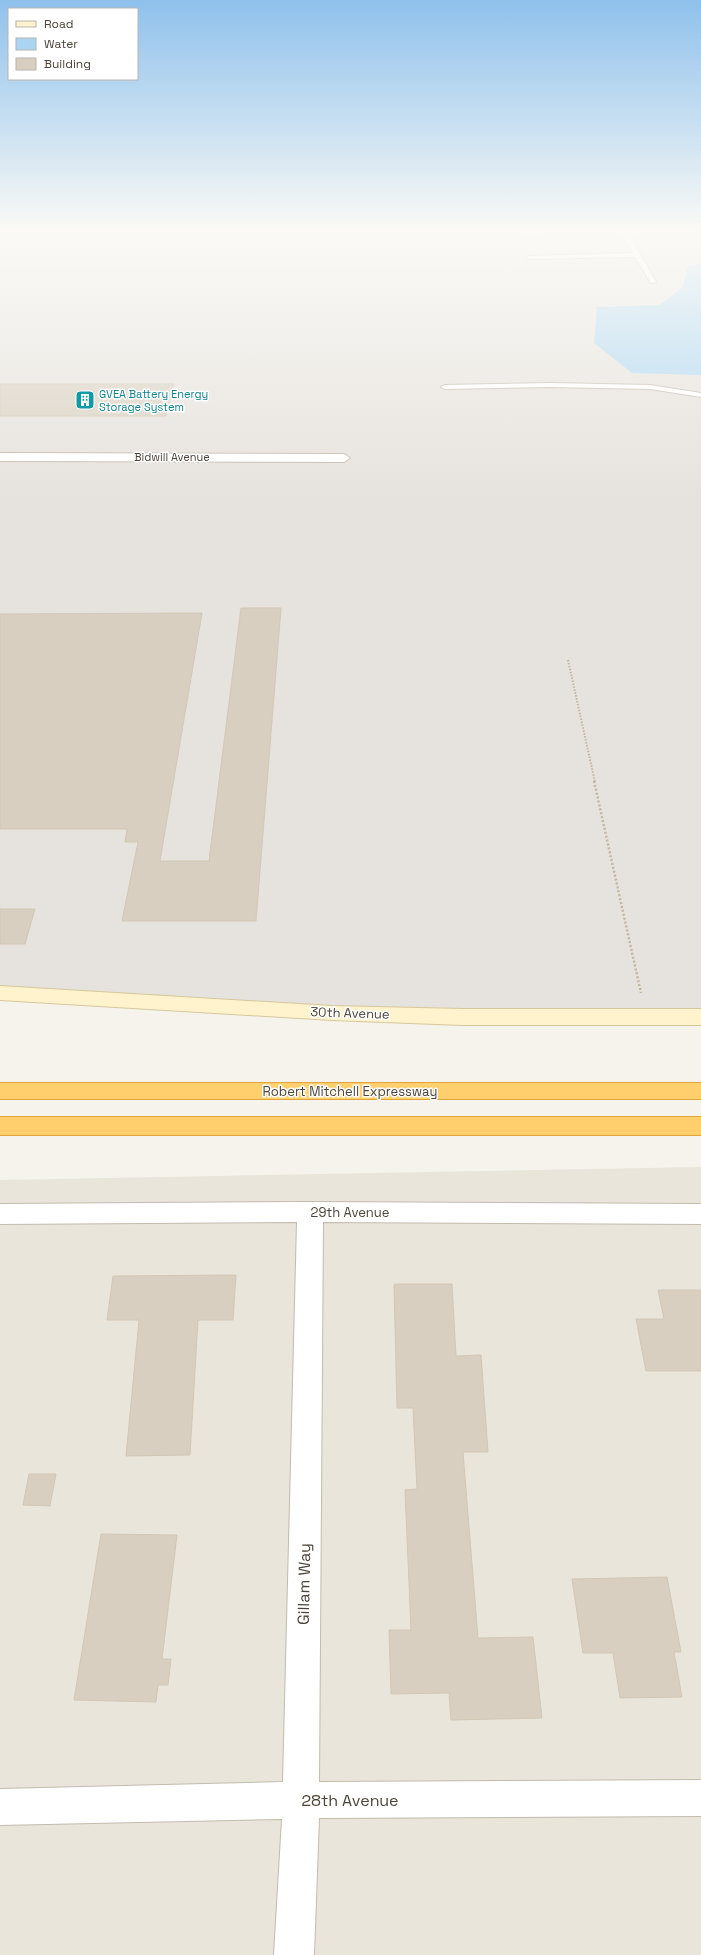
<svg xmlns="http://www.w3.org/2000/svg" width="701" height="1955" font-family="'Space Grotesk',sans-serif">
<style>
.residential{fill:#eae5da}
.industrial{fill:#e6e2dd}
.water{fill:#a9d4f2}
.building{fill:#d8cfc1;stroke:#d3c7b4}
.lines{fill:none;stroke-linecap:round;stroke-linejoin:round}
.lane-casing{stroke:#c2bbae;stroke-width:2}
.street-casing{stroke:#c2bbae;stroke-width:2}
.secondary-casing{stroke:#d6c79b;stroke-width:2}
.highway-casing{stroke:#e0a43c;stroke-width:2}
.path-far1{stroke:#c4b79f;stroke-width:2;stroke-dasharray:1.5 1.5;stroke-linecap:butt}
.path{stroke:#c4b79f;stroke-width:2.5;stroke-dasharray:2 2;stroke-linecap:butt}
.lane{fill:#fff;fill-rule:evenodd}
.street{fill:#fff;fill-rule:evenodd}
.secondary{fill:#fff3cd;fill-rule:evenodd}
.highway{fill:#ffcf6e;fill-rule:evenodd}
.labels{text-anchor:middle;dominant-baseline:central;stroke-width:3;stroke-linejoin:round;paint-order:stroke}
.far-culture-label{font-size:11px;fill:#0d838f;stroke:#fff;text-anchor:start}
.far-street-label{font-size:11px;fill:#4b4439;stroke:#fff}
.street-label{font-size:13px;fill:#4b4439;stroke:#fff}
.near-street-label{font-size:16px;fill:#4b4439;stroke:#fff}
</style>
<rect width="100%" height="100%" fill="#f6f3ec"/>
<!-- residential -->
<path class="residential" d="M701,1167V1955H0V1180Z"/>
<!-- industrial -->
<path class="industrial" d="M0,229H701V1012L391,1010L0,989Z"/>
<!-- water -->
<path class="water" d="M701,264V375L632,373L594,343L597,307L660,305L682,288L688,266Z"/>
<!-- building -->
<path class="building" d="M0,384H174L166,416H0Z
M241,608H281L256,921H122L138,842H125L127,829H0V614L202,613L160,861H209Z
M0,909H35L25,944H0Z
M236,1275L233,1320H198L190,1455L126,1456L139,1320H107L113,1276Z
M394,1284H452L456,1356L481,1355L488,1452H463L478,1638L533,1637L542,1718L451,1720L449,1693L391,1694L389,1630H411L405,1490L417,1489L413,1408H397Z
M658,1290H701V1371H646L636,1319H664Z
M29,1474H56L50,1506L23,1505Z
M101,1534L177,1535L162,1659H171L168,1685H158L156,1702L74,1700Z
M667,1577L681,1652H674L682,1697L620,1698L613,1653H583L572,1579Z"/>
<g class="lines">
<defs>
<path id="lane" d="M547,229H626L656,282L651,283L635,257L527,259L526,258L529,256L633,253L620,231H553L527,238L524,236Z
M551,383L650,385L701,393V397L650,389L551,387L445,389L441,387L445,385Z"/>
<path id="street" d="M0,453L344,454L350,458L344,462L0,461Z
M310,1202L701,1204V1224L323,1222L319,1782L701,1780V1816L319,1818L314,1955H274L282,1819L0,1825V1789L283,1782L297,1222L0,1224V1204Z"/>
<path id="secondary" d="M0,986L332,1006L462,1009H701V1025H462L332,1020L0,1000Z"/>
<path id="highway" d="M0,1083H701V1099H0Z
M0,1117H701V1135H0Z"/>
</defs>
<!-- lane casing -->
<use href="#lane" class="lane-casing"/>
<!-- street casing -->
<use href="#street" class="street-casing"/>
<!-- secondary casing -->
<use href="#secondary" class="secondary-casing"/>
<!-- highway casing -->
<use href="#highway" class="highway-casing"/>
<!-- path-far1 -->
<path class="path-far1" d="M568,660L595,782"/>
<!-- path -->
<path class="path" d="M594,781L641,993"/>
<!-- lane -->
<use href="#lane" class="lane"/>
<!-- street -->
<use href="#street" class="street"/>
<!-- secondary -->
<use href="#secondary" class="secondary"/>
<!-- highway -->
<use href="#highway" class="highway"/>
</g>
<!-- sky -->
<linearGradient id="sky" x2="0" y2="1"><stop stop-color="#8fc1ec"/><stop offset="0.46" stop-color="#fbfaf6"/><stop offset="1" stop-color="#fbfaf6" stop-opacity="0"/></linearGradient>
<rect width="701" height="502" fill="url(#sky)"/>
<!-- icons -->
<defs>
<symbol id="building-square" viewBox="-11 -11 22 22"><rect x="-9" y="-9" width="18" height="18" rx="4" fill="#0f9aa8" stroke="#fff"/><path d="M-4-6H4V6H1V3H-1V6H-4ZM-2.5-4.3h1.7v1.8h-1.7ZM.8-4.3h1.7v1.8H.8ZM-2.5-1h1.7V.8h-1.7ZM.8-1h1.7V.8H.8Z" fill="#fff"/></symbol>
</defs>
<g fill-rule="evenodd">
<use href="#building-square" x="74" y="389" width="22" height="22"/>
</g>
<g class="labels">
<!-- far-culture labels -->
<g class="far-culture-label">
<text x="99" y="394">GVEA Battery Energy<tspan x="99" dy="13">Storage System</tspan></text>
</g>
<!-- far-street labels -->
<g class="far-street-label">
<text x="172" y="457">Bidwill Avenue</text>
</g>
<!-- street labels -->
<g class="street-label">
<text transform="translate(350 1013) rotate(2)">30th Avenue</text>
<text x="350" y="1091">Robert Mitchell Expressway</text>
<text x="350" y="1212">29th Avenue</text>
</g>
<!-- near-street labels -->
<g class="near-street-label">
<text transform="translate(304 1584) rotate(-89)">Gillam Way</text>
<text x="350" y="1800">28th Avenue</text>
</g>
</g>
<!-- legend -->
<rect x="8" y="8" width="130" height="72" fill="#ffffff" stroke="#b7b4b0"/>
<rect x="16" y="21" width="20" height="6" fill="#fff3cd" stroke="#b7b4b0"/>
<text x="44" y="28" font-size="12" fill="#4b4439">Road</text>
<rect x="16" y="38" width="20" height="12" fill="#a9d4f2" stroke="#b7b4b0"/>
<text x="44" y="48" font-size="12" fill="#4b4439">Water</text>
<rect x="16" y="58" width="20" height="12" fill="#d8cfc1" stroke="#b7b4b0"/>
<text x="44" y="68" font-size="12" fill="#4b4439">Building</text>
</svg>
